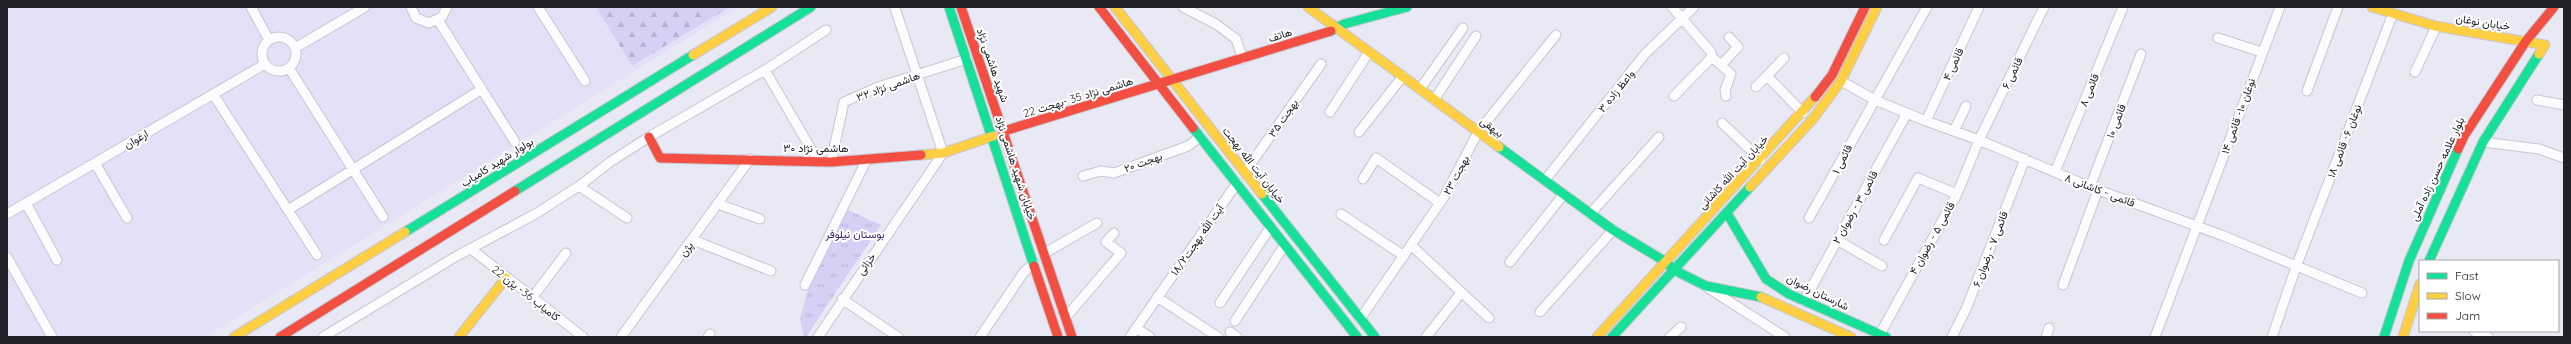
<svg xmlns="http://www.w3.org/2000/svg" width="2571" height="344" font-family="Quicksand,Vazirmatn,sans-serif">
<style>
.built{fill:#e3e0f7}
.grass{fill:url(#grass-tufts)}
.forest{fill:url(#forest-firs)}
.lines{fill:none;stroke-linecap:round;stroke-linejoin:round}
.street-casing{stroke:#c7c6d1;stroke-width:11}
.fast-casing{stroke:#c7c6d1;stroke-width:11}
.slow-casing{stroke:#c7c6d1;stroke-width:11}
.jam-casing{stroke:#c7c6d1;stroke-width:11}
.street{stroke:#fcfcfe;stroke-width:9}
.fast{stroke:#16e098;stroke-width:9}
.slow{stroke:#ffcf43;stroke-width:9}
.jam{stroke:#f24e42;stroke-width:9}
.labels{text-anchor:middle;dominant-baseline:central;stroke-width:4;stroke-linejoin:round;paint-order:stroke}
.street-label{font-size:11px;fill:#22212a;stroke:#fff}
.park-label{font-size:11px;fill:#361c6b;stroke:#fff}
</style>
<defs>
<pattern id="grass-tufts" width="24" height="20" patternUnits="userSpaceOnUse"><rect width="24" height="20" fill="#d6d0f7"/><path d="M3 7l-1-3M5 7V3M7 7l1-3M15 17l-1-3M17 17v-4M19 17l1-3" fill="none" stroke="#b7b2d4"/></pattern>
<pattern id="forest-firs" width="22" height="20" patternUnits="userSpaceOnUse"><rect width="22" height="20" fill="#d6d0f7"/><path d="M5 1l3.5 6h-7zM16 11l3.5 6h-7z" fill="#b7b2d4"/></pattern>
</defs>
<rect width="100%" height="100%" fill="#e9e8f5"/>
<!-- built -->
<path class="built" d="M7,7H738L205,337H7Z"/>
<!-- grass -->
<path class="grass" d="M848,210L881,225L806,337H804L800,319L809,286Z"/>
<!-- forest -->
<path class="forest" d="M596,7H730L632,66Z"/>
<g class="lines">
<defs>
<path id="street" d="M251,7L269,40
M411,7L416,18L429,23L442,17L447,7
M538,7L585,81
M1183,7L1216,24L1236,39L1243,59
M1672,7L1711,52L1712,57L1674,96
M438,20L515,142
M262 54a17 17 0 1 1 34 0a17 17 0 1 1-34 0Z
M2218,38L2262,52
M295,48L365,7
M1712,57L1731,74L1725,90L1726,96
M1722,64L1738,47L1729,37
M289,68L383,217
M765,70L818,161
M2415,72L2436,27
M1767,76L1803,113
M1841,81L1875,100L1926,121L1979,140L2090,187L2224,236L2362,293
M1756,87L1784,58
M1420,89L1463,28
M2307,91L2338,7
M213,94L317,255
M1434,100L1476,36
M2537,100L2564,105
M1330,112L1369,52
M1926,121L1979,7
M1722,123L1761,160
M1954,131L1966,106
M1359,132L1403,76
M2483,142L2539,149L2564,158
M831,162L844,102L878,87L967,59
M95,163L127,218
M1245,172L1321,64
M2055,172L2123,7
M1083,176L1101,171L1114,173L1188,146L1200,137
M1363,179L1376,158L1440,203
M1545,180L1645,54L1694,7
M579,186L627,218
M2090,187L2141,54
M26,203L57,260
M718,204L760,219
M288,210L482,89
M7,214L265,64
M1341,214L1404,256
M1590,214L1659,137
M1809,218L1927,7
M693,240L771,271
M1837,240L1882,266
M1884,240L1918,178L1957,194
M1411,245L1489,318
M471,249L583,337
M1045,253L1097,223
M7,257L52,337
M1510,262L1564,194
M805,285L867,159
M2063,285L2098,190
M1708,288L1785,337
M1157,297L1218,337
M532,298L566,253
M842,299L898,337
M1804,301L1907,113
M1220,303L1270,228
M1540,312L1613,230
M1066,317L1121,253L1106,242L1114,233
M1360,319L1444,197L1478,132L1556,35
M1235,321L1284,246
M1136,328L1150,337
M2474,331L2488,337
M1230,332L1237,337
M1880,334L1957,194L1979,140L2044,7
M323,337L455,257L537,213L582,184L610,162L649,137L765,70L826,30
M621,337L750,159
M708,337L710,334
M818,337L943,153L895,8
M980,337L1024,272L1034,263
M1130,337L1237,183
M1426,337L1461,293
M1670,337L1681,327
M1952,337L1966,309L2025,159
M2046,337L2049,328
M2155,337L2280,7
M2272,337L2296,267L2392,16"/>
<path id="fast" d="M949,7L1034,266
M1331,31L1344,24L1407,7
M1193,128L1357,337
M1499,147L1613,230L1666,262L1674,270L1706,286L1761,297
M515,191L811,7
M1262,194L1375,337
M1727,213L1766,279L1789,294L1886,337
M405,232L693,55
M2429,261L2483,142L2539,54
M1612,337L1750,187
M2384,337L2409,261L2458,149"/>
<path id="slow" d="M1115,7L1262,194
M1308,7L1499,147
M2372,7L2435,26L2545,45L2539,54
M693,55L772,7
M921,155L943,153L993,136
M1750,187L1812,120L1841,81L1877,7
M1761,297L1851,337
M234,337L405,232
M459,337L506,278
M1597,337L1815,97
M2403,337L2420,284"/>
<path id="jam" d="M961,7L1072,337
M1099,7L1193,128
M1815,97L1832,75L1865,7
M1004,131L1331,31
M649,137L660,158L831,162L921,155
M2458,149L2464,136L2526,41L2554,7
M1034,266L1058,337
M280,337L515,191"/>
</defs>
<!-- street casing -->
<use href="#street" class="street-casing"/>
<!-- fast casing -->
<use href="#fast" class="fast-casing"/>
<!-- slow casing -->
<use href="#slow" class="slow-casing"/>
<!-- jam casing -->
<use href="#jam" class="jam-casing"/>
<!-- street -->
<use href="#street" class="street"/>
<!-- fast -->
<use href="#fast" class="fast"/>
<!-- slow -->
<use href="#slow" class="slow"/>
<!-- jam -->
<use href="#jam" class="jam"/>
</g>
<g class="labels">
<!-- street labels -->
<g class="street-label">
<text transform="translate(2483 22) rotate(9)">خیابان نوغان</text>
<text transform="translate(1280 35) rotate(-18)">هاتف</text>
<text transform="translate(1953 64) rotate(-65)">قائمی ۴</text>
<text transform="translate(993 65) rotate(71)">شهید هاشمی نژاد</text>
<text transform="translate(2012 73) rotate(-64)">قائمی ۶</text>
<text transform="translate(888 86) rotate(-20)">هاشمی نژاد ۳۲</text>
<text transform="translate(2089 90) rotate(-68)">قائمی ۸</text>
<text transform="translate(1616 91) rotate(-51)">واعظ زاده ۳</text>
<text transform="translate(1078 97) rotate(-17)">هاشمی نژاد 35 -بهجت 22</text>
<text transform="translate(2238 116) rotate(-70)">نوغان ۱۰- قائمی ۱۴</text>
<text transform="translate(1283 118) rotate(-55)">بهجت ۳۵</text>
<text transform="translate(2116 121) rotate(-69)">قائمی ۱۰</text>
<text transform="translate(1492 127) rotate(36)">بیهقی</text>
<text transform="translate(136 139) rotate(-30)">ارغوان</text>
<text transform="translate(2344 141) rotate(-69)">نوغان ۶- قائمی ۱۸</text>
<text x="816" y="148">هاشمی نژاد ۳۰</text>
<text transform="translate(1842 159) rotate(-63)">قائمی ۱</text>
<text transform="translate(497 162) rotate(-32)">بولوار شهید کامیاب</text>
<text transform="translate(1143 162) rotate(-20)">بهجت ۲۰</text>
<text transform="translate(1254 165) rotate(52)">خیابان آیت الله بهجت</text>
<text transform="translate(1016 168) rotate(72)">خیابان شهید هاشمی نژاد</text>
<text transform="translate(2437 169) rotate(-65)">بلوار علامه حسن زاده آملی</text>
<text transform="translate(1733 172) rotate(-47)">خیابان آیت الله کاشانی</text>
<text transform="translate(1456 175) rotate(-62)">بهجت ۲۳</text>
<text transform="translate(2100 190) rotate(21)">قائمی - کاشانی ۸</text>
<text transform="translate(1855 207) rotate(-61)">قائمی ۳ - رضوان ۲</text>
<text transform="translate(1932 238) rotate(-61)">قائمی ۵ - رضوان ۴</text>
<text transform="translate(1197 240) rotate(-55)">آیت الله بهجت۱۸/۲</text>
<text transform="translate(686 249) rotate(-54)">پژن</text>
<text transform="translate(1990 249) rotate(-69)">قائمی ۷ - رضوان ۶</text>
<text transform="translate(866 264) rotate(-55)">خزائی</text>
<text transform="translate(1818 292) rotate(26)">شارستان رضوان</text>
<text transform="translate(526 293) rotate(38)">کامیاب 36- پژن 22</text>
</g>
<!-- park labels -->
<g class="park-label">
<text x="855" y="234">بوستان نیلوفر</text>
</g>
</g>
<!-- border -->
<rect width="2571" height="344" fill="none" stroke="#22212a" stroke-width="16"/>
<!-- legend -->
<rect x="2419" y="260" width="140" height="72" fill="#ffffff" stroke="#a7a6aa"/>
<rect x="2427" y="273" width="20" height="6" fill="#16e098" stroke="#a7a6aa"/>
<text x="2455" y="280" font-size="12" fill="#22212a">Fast</text>
<rect x="2427" y="293" width="20" height="6" fill="#ffcf43" stroke="#a7a6aa"/>
<text x="2455" y="300" font-size="12" fill="#22212a">Slow</text>
<rect x="2427" y="313" width="20" height="6" fill="#f24e42" stroke="#a7a6aa"/>
<text x="2455" y="320" font-size="12" fill="#22212a">Jam</text>
</svg>
